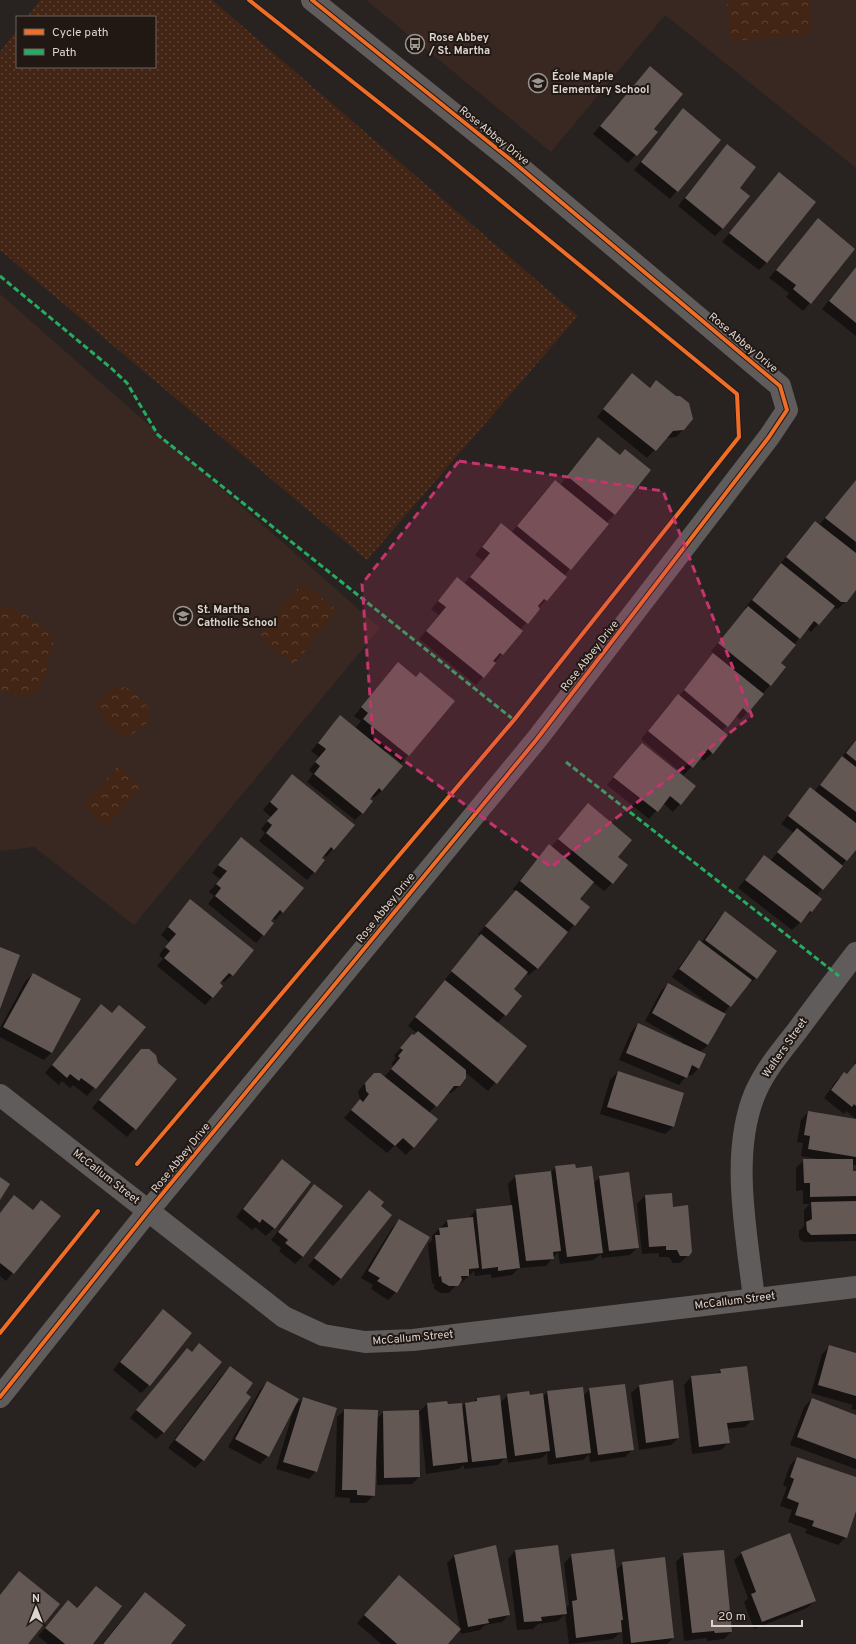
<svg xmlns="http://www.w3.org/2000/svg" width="856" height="1644" font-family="Overpass,sans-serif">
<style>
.built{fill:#382821}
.grass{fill:url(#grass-dots)}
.forest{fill:url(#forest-crowns)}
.shadow{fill:#0007}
.building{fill:#635853}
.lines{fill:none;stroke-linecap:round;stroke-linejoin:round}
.minor{stroke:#5f5c5b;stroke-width:22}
.tertiary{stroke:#5f5c5b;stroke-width:22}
.quiet{stroke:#26ab63;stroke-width:3;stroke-dasharray:6 3;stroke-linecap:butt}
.cycleway-casing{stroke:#221813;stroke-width:6}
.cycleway{stroke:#ee6e29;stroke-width:4}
.marked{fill:#c6346d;fill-opacity:0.2;stroke:#c6346d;stroke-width:3;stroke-dasharray:8 5;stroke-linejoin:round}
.labels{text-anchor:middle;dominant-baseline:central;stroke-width:4;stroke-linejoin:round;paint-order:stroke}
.poi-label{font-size:11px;font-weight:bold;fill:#dbd4d0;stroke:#221813;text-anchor:start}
.street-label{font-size:11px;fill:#dbd4d0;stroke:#221813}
</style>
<defs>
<pattern id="grass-dots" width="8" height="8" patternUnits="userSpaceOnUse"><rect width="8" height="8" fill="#422515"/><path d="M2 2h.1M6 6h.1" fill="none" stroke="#5d4436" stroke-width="1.8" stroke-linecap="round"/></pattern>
<pattern id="forest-crowns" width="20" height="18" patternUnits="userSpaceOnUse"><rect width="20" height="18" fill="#422515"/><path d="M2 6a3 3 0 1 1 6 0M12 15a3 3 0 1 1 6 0" fill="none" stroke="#5d4436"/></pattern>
</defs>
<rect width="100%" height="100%" fill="#282320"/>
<!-- built -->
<path class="built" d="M366,0H856V168L665,15L551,152Z
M0,294L380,628L134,925L34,847L0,851Z"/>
<!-- grass -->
<path class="grass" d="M40,0H212L578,316L367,560L0,250V52L17,30V67H155V17H27Z"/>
<!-- forest -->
<path class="forest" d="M729,0H810L812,34L731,41L727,6Z
M302,582L337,610L294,665L259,637Z
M0,607C22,607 41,625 54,640L44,679L39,692L19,697L0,690Z
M116,686L132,689L151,711L146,724L127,738C113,730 103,719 95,703Z
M118,766L142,788L107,826L83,805Z"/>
<!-- shadow -->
<path class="shadow" d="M643,75L653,129L656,132L628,163L593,134Z
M683,110L720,140L670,199L634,170Z
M727,145L738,188L723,228L715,236L678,206Z
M779,173L767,262L759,270L722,242Z
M818,220L810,303L803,311L786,297L789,293L769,278Z
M856,267V336L822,309Z
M656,381L684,429L676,437L665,438L647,458L597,417L625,382L649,388Z
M598,438L615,514L606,523L564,576L565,577L520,630L502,654L476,685L419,639L439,615L431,609L457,579L464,584L483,561L475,555L493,532L501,524L511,533L547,489L555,481L560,485Z
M855,482L856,581L846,601L838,609L832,608L811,632L807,628L780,663L770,685L748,712L740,720L736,716L722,731L727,735L712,753L704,761L700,757L684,775L641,739L670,703L679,696L714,654L711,651L747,609L745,608L808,529L816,522L819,525Z
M398,663L415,678L409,755L401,763L386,751L382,790L374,798L371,796L362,813L355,820L307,782L313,774L309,770L319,757L311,751L340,716L355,728L361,721L354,716Z
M856,739V848L816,896L811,912L792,930L738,888L764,856L770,861L794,833L781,824L810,788L814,792Z
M642,744L680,804L673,812L663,803L649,819L607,785Z
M292,775L354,825L326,857L324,855L314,872L307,880L259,841L265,833L261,829L271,817L263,810Z
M588,804L617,857L612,883L604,891L593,882L579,899L574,925L537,968L529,975L526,973L512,989L505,1015L497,1023L526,1046L488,1091L465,1072L459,1086L451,1093H447L429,1113L414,1147L406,1155L395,1145L387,1153L344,1118L360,1100L358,1091L374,1074L384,1077L394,1066L391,1064L396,1058L394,1056L405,1043L417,1033L408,1026L480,936L478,934L516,892L513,889L542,853L549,845L551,847Z
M234,846L303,888L275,920L272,918L263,935L256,943L208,904L214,896L209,892L220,879L212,873Z
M183,908L232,975L224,982L221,980L219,983L222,986L205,1005L157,966L163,959L159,955L169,942L161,935Z
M725,913L756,978L748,985L747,984L723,1014L708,1045L700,1052L699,1068L691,1076L688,1074L679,1085L619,1060L631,1032L638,1024L681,1044L682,1042L645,1021L661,991L668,984L713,1007L672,977L692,949L700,941L701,943L718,920Z
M33,974L80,1000L51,1053L44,1060L0,1037V1028L25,982Z
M101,1006L111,1014L119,1006L145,1028L87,1096L73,1085L70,1088L62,1081L59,1085L45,1073Z
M141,1050L176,1079L127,1137L92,1108Z
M856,1061V1119L846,1111L844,1114L824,1098L836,1081L844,1074L846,1075L856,1065L854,1064Z
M618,1072L673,1127L665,1134L600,1114L610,1080Z
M808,1112L856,1133V1165H852V1172H856V1241L803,1242L799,1238V1231L804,1226V1210L810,1204H803V1190L796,1191V1168L804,1160L818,1159L801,1156L803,1143L797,1142L801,1120Z
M556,1167L575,1170L593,1184L600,1177L637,1248L630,1255L602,1258L601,1254L594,1260L560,1264L558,1252L546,1266L519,1268L512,1275L491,1278V1274L475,1276L474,1271L461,1283H458L449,1293H441L434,1289V1283L432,1284L428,1244L432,1240V1236L447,1221L469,1218L476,1210L511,1206L508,1184L516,1176L551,1172Z
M275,1168L274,1228L266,1236L255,1227L252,1230L236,1217Z
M314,1185L303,1256L295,1264L279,1251L281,1248L271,1240L307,1193Z
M369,1191L341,1278L333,1286L308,1266Z
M671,1194L672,1208L688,1255L680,1263H673L669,1257H659V1253L642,1254L637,1204L645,1196Z
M14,1197L32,1211L41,1201L60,1216L6,1281L0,1276V1213Z
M399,1220L396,1292L388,1300L371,1289L373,1285L361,1278L392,1228Z
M155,1318L149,1385L141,1393L113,1370Z
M199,1344L164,1432L156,1439L130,1418L179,1357L187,1350L191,1353Z
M829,1347L856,1354V1410L851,1409L853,1405L811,1393L822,1354Z
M230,1367L245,1393L250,1397L203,1460L195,1468L168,1448L222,1375Z
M721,1370L753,1419L745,1427L727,1429L728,1443L721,1450L692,1454L684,1385L691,1377L717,1374Z
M672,1381L678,1438L671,1445L639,1450L631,1393L639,1386Z
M267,1382L295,1406L303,1398L316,1471L309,1479L276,1469L294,1408L268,1456L260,1464L228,1447L260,1390Z
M590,1389L632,1450L625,1457L590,1462L589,1454L583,1460L548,1465L547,1453L542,1458L508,1463L507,1456L498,1465L464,1469V1465L459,1469L426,1474L420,1415H418L419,1477L412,1484L377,1485V1465H375L374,1495L366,1503H350V1498L335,1497L337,1417L345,1410L376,1419L384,1412L418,1413L427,1404L446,1402L447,1405L461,1407L465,1404L473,1403L477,1399L500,1403L508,1395L542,1397L548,1392L583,1396Z
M812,1399L856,1416V1469L790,1445L804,1407Z
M797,1458L856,1478V1508L846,1537L838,1545L805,1533L807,1529L788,1522L792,1510L780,1506L787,1487L783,1485L790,1465Z
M515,1551L565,1609L569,1605L564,1563L572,1555L616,1570L623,1563L673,1638L667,1644H623L622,1631L613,1639L569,1644L565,1614L558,1621L538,1624L533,1629L517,1630L508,1559Z
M742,1553L815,1600L807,1608L754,1629L744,1602L748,1598L734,1560Z
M684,1554L731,1632L724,1639L707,1641V1638L684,1641L676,1562Z
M454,1556L509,1614L502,1622L485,1625L480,1630L461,1634L447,1563Z
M391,1584L447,1644H381L357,1623Z
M96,1587L92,1644H48L38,1636L68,1601L76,1608Z
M145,1593L169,1644H102L138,1600Z"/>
<!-- building -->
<path class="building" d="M650,66L683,94L654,129L658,132L637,156L600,126Z
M683,108L721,140L678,192L641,162Z
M727,144L756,167L740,188L750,196L723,229L685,198Z
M779,172L816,202L767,263L729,233Z
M818,218L855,249L811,304L793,289L796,285L776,270Z
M856,267V323L829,301Z
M632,373L650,388L656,380L676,396H680L689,403L693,419L684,430L673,431L656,451L603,409Z
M598,437L620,455L625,449L651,470L615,515L567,476Z
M555,480L609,524L571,570L517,526Z
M856,480V542L825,518Z
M815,521L856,553V590L847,602H841L786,557Z
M501,523L567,577L547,601L544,599L538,606L540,609L528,624L470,577L490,553L482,547Z
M781,563L835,606L819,625L814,621L800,639L752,600Z
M457,577L523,631L503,655L500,653L493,661L496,663L484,678L426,631L446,607L438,601Z
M748,606L796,645L781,663L786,667L771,686L718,643Z
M713,653L764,694L748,713L743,708L728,727L684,690Z
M398,662L416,677L420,672L455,701L409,756L363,719L368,713L361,707Z
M678,694L728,735L713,754L708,749L693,768L648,731Z
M340,715L403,766L382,791L379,788L370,799L373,801L363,814L314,774L320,766L315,762L326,749L318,743Z
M856,740V761L846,753Z
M642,743L696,786L681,805L670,796L658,812L613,777Z
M842,756L856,767V812L820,785Z
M292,774L355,825L334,850L331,847L322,858L325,860L315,873L266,833L272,825L267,821L278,809L270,802Z
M810,787L856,823V850L847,861L788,816Z
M588,803L632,840L618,857L628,865L613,884L558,839Z
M797,828L843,866L823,890L777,852Z
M241,837L304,888L283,913L280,910L271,921L274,923L264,936L215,896L221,888L216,884L227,871L218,865Z
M549,844L594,882L580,899L590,907L575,926L520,881Z
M764,855L822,899L812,912L810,911L801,923L745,880Z
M516,890L568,932L538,969L485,926Z
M190,899L254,950L233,976L229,973L220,983L223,986L213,998L164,958L170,951L165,947L176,934L168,927Z
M725,911L777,951L757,979L705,940Z
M481,934L528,972L514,989L522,996L506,1016L451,971Z
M699,940L752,980L731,1007L679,969Z
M0,947L20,955L0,1009Z
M33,973L81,999L52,1053L3,1027Z
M445,980L527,1046L497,1084L415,1017Z
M668,983L726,1014L708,1045L652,1013Z
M101,1004L112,1013L119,1005L146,1027L96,1089L81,1078L79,1081L70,1074L67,1078L52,1065Z
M638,1023L706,1054L699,1069L692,1065L687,1078L626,1053Z
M418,1031L466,1070V1078L460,1086H454L437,1107L391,1069L400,1058L398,1056L403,1050L400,1048L412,1034L414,1035Z
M141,1049H149L156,1055L158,1063L177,1079L136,1130L99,1100Z
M856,1063V1106L854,1104L852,1107L831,1090L844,1072L847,1074Z
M618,1071L684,1093L674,1127L607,1107Z
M374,1073H380L438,1119L414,1148L403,1138L395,1146L351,1110L360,1099L363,1102L369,1094L366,1091L365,1083Z
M808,1111L856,1119V1157L808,1149L810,1136L804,1135Z
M282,1159L311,1182L275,1229L262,1219L260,1223L243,1209Z
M803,1159H853V1171H856V1196L810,1197V1183H804Z
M575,1164L576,1168L592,1166L603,1253L567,1257L555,1166Z
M551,1171L561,1251L553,1252L554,1259L526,1261L515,1175Z
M629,1172L639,1248L609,1251L599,1176Z
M0,1177L10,1184L0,1200Z
M314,1184L343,1206L303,1257L285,1243L288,1240L278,1232Z
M369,1190L384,1202L381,1206L392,1215L341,1279L314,1258Z
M672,1193L673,1207L688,1205L692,1252L689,1256H680L677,1250H666V1246L649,1247L645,1195Z
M14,1195L33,1210L41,1200L61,1216L14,1274L0,1263V1213Z
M856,1201V1234L811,1235L807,1231L806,1222L812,1219L811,1202Z
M512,1205L520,1268L498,1271V1267L482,1269L476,1209Z
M473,1217L479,1268L469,1269V1276H461L462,1280L458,1286H449L442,1282L441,1276L439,1277L435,1235H440L439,1228L448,1227L447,1220Z
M399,1219L430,1237L397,1293L377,1281L380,1278L368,1271Z
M163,1309L192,1333L150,1386L120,1362Z
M199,1343L222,1362L164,1433L136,1410L187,1348L192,1352Z
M829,1345L856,1353V1396L818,1385Z
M230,1366L253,1383L246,1393L251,1397L204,1461L175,1440Z
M747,1366L754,1420L727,1423L730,1443L699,1447L691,1376L721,1373L720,1369Z
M673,1380L679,1438L646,1443L639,1385Z
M267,1381L299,1399L269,1457L235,1439Z
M625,1384L634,1450L598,1455L589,1388Z
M583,1387L591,1453L556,1458L547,1391Z
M529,1391L530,1395L543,1393L550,1451L515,1456L507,1394Z
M500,1395L507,1458L472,1462L465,1403L477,1401V1398Z
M303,1397L337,1408L317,1472L283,1462Z
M812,1398L856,1415V1459L797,1437Z
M447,1401L448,1404L462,1403L468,1462L433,1466L427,1403Z
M344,1409L378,1410L375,1496L357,1495V1490H342Z
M419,1410L420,1477L384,1478L383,1411Z
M797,1457L856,1477V1511L847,1538L812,1526L814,1521L795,1515L799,1503L787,1498L794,1479L790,1477Z
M790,1533L816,1601L762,1622L751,1594L756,1592L741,1552Z
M496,1545L510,1615L488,1619L489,1623L468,1627L454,1555Z
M558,1545L567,1614L541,1617L542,1621L524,1622L515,1550Z
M614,1549L623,1620H621L622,1632L576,1638L572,1601L577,1600L571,1554Z
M724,1550L732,1632L715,1633L714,1631L692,1633L683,1553Z
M665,1557L674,1638L631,1643L622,1562Z
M19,1571L60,1604L28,1644H0V1595Z
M399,1575L461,1629L448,1644H397L364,1615Z
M96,1586L122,1606L93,1644H65L45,1628L68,1600L77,1608Z
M145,1592L186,1625L171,1644H103Z"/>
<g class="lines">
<!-- minor -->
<path class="minor" d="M0,1095L284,1317L323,1335L365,1342L413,1340L856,1287
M754,1299C747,1234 729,1153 756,1091C766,1069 782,1050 797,1031C816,1005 836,979 856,953"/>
<!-- tertiary -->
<path class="tertiary" d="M0,1397L149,1210L537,739L769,437L787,410L780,386L511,160L312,0"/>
<!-- quiet -->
<path class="quiet" d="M0,276L111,368L127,383L158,435L514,720
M566,762L839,976"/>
<defs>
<path id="cycleway" d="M137,1164L514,720L739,437L737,394L439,150L249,0
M0,1333L98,1211
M0,1397L149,1210L537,739L769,437L787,410L780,386L511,160L312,0"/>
</defs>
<!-- cycleway casing -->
<use href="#cycleway" class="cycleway-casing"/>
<!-- cycleway -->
<use href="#cycleway" class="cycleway"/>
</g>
<!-- marked area -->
<path class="marked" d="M459,461L663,491L752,716L551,867L373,738L362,584Z"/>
<!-- icons -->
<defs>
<symbol id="bus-ring" viewBox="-11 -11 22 22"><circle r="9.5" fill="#221813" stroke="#9c9692" stroke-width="1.5"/><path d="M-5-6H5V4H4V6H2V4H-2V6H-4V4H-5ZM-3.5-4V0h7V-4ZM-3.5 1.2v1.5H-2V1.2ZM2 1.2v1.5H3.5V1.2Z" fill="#9c9692"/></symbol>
<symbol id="school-ring" viewBox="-11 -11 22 22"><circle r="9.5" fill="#221813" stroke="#9c9692" stroke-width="1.5"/><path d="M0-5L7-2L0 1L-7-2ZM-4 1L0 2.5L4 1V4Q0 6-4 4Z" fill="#9c9692"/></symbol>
</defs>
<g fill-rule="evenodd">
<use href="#bus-ring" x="404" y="33" width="22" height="22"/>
<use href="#school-ring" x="527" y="72" width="22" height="22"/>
<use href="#school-ring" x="172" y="605" width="22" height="22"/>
</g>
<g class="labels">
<!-- poi labels -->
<g class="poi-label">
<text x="429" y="38">Rose Abbey<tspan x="429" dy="13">/ St. Martha</tspan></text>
<text x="552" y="77">École Maple<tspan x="552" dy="13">Elementary School</tspan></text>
<text x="197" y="610">St. Martha<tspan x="197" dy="13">Catholic School</tspan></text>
</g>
<!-- street labels -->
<g class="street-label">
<text transform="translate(494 136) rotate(39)">Rose Abbey Drive</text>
<text transform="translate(743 343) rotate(40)">Rose Abbey Drive</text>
<text transform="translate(590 656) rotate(-52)">Rose Abbey Drive</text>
<text transform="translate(386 908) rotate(-51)">Rose Abbey Drive</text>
<text transform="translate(785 1048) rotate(-55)">Walters Street</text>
<text transform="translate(181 1158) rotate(-51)">Rose Abbey Drive</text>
<text transform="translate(106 1177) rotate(38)">McCallum Street</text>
<text transform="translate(735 1301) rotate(-7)">McCallum Street</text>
<text transform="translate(413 1338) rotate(-5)">McCallum Street</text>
</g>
</g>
<!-- legend -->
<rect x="16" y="16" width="140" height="52" fill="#221813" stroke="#6c635f"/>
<rect x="24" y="29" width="20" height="6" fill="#ee6e29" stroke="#6c635f"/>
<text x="52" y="36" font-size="12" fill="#dbd4d0">Cycle path</text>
<rect x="24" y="49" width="20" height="6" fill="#26ab63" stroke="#6c635f"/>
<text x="52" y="56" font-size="12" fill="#dbd4d0">Path</text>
<!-- north arrow -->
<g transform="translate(36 1608)" stroke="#221813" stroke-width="3" paint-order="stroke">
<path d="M0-3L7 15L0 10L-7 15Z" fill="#dbd4d0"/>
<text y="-6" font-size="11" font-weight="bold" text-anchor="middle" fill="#dbd4d0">N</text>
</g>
<!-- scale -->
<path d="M712 1620v6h90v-6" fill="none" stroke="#dbd4d0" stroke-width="2"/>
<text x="718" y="1620" font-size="12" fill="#dbd4d0" stroke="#221813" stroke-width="3" paint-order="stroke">20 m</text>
</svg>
